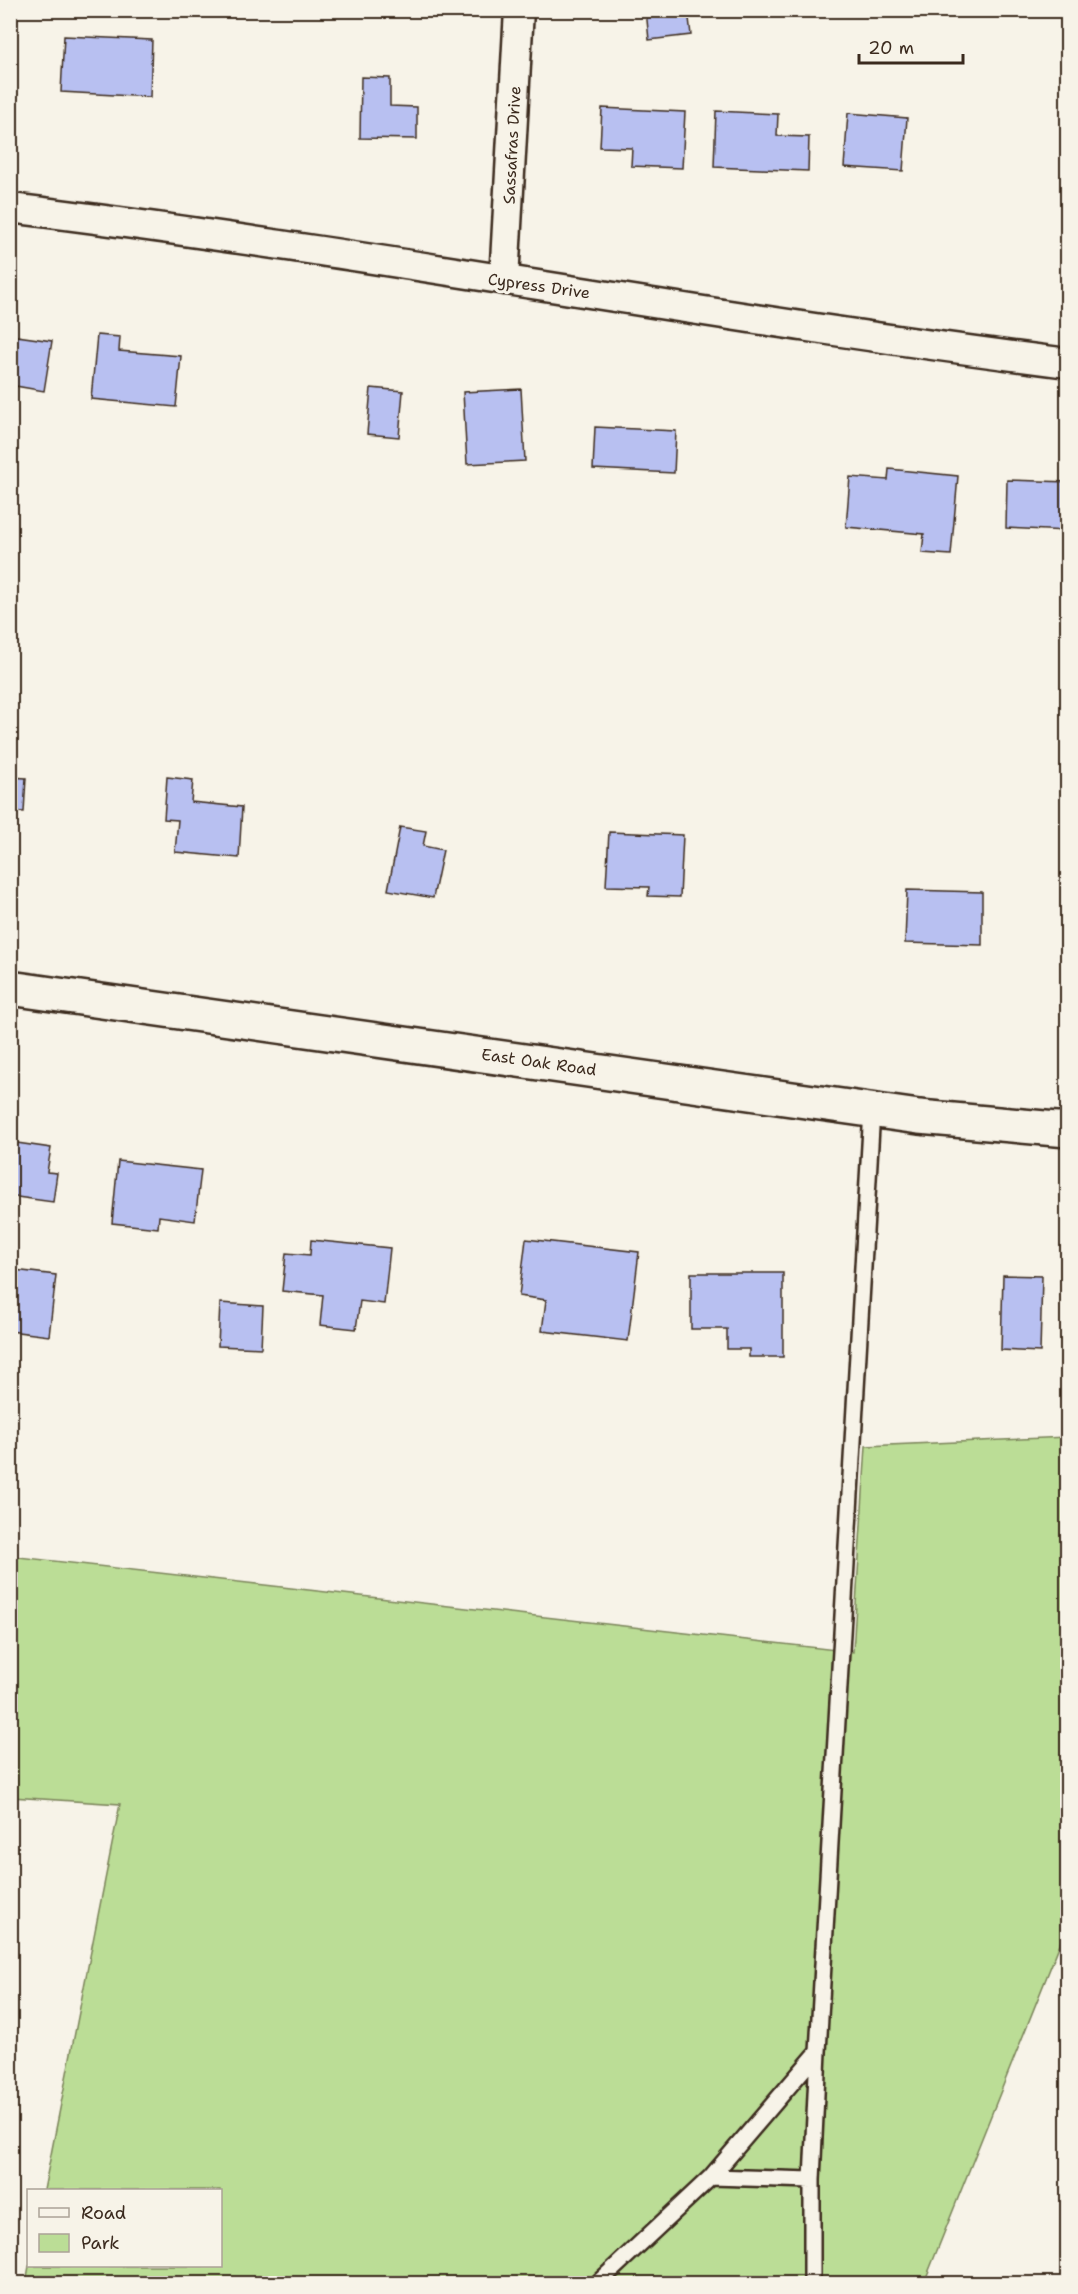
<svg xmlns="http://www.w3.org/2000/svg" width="1078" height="2294" font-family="'Shantell Sans',sans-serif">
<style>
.green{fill:#bbdd96;stroke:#7b845a;stroke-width:1.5}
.building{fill:#b8c0f1;stroke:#3b2a1e;stroke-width:1.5}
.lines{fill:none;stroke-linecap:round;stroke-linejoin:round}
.service-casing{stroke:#3b2a1e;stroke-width:20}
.minor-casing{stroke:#3b2a1e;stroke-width:33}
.tertiary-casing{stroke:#3b2a1e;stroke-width:38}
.service{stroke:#f7f3e8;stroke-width:15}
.minor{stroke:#f7f3e8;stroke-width:28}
.tertiary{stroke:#f7f3e8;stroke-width:33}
.labels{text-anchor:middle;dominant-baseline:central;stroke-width:6;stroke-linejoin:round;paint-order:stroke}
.street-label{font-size:16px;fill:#3b2a1e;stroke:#f7f3e8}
</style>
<rect width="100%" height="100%" fill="#f7f3e8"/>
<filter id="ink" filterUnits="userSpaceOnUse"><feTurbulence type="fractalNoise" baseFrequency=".0167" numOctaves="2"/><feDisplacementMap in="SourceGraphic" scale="12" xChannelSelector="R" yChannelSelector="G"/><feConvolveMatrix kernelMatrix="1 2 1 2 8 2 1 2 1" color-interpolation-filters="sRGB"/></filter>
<g filter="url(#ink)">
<!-- green -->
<path class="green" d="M1067,1437V1926L924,2283H26L29,2266H220V2190H44L120,1804L11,1797L10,1556L853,1652L866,1446Z"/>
<!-- building -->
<path class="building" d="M646,10H688L691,35L649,40Z
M64,36L152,40L150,97L61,92Z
M361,77L390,78V106L417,107V139L360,138Z
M602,108L685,112L682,168L631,166L632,148L600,147Z
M716,111L778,114L777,136L809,137L808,171L714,167Z
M848,113L907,118L903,171L844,167Z
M10,335L52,341L44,391L10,385Z
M97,335L120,337L119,351L181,356L176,407L91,399Z
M371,388L403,391L399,437L367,434Z
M521,389L525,461L467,464L463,392Z
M595,427L676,431L674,473L593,469Z
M889,469L958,476L951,555L922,553L924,534L846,527L850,477L888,480Z
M1007,480L1068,482V531L1006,528Z
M10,777L26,778L24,812L10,811Z
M167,777L193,780L191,802L242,807L239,858L175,852L178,820L164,819Z
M400,827L426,831L423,846L443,850L433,898L388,890Z
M609,832L683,835L680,897L648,896L649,887L606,886Z
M907,890L982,892V945L905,943Z
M10,1142L51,1148L47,1172L57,1173L53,1202L10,1196Z
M118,1161L201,1170L195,1221L159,1216L158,1228L112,1223Z
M526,1239L639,1252L628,1341L542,1331L546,1300L519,1296Z
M311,1240L390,1248L384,1304L360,1301L356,1329L320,1325L323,1295L282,1291L286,1253L310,1255Z
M14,1270L56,1275L49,1336L10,1331V1302Z
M691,1273H783V1357H749V1349H727V1329H691Z
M1003,1275L1042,1276L1040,1352L1001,1350Z
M220,1303L263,1306L261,1348L218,1346Z"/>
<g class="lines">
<defs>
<path id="service" d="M711,2177L812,2180
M597,2284L711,2177L818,2052
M812,2284V2180L818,2052L872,1110"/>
<path id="minor" d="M10,208C364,251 714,319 1068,363
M504,280L519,10"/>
<path id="tertiary" d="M10,988L919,1117L1068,1130"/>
</defs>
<!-- service casing -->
<use href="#service" class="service-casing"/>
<!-- minor casing -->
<use href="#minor" class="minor-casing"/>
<!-- tertiary casing -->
<use href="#tertiary" class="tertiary-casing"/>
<!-- service -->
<use href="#service" class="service"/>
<!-- minor -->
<use href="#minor" class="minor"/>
<!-- tertiary -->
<use href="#tertiary" class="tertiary"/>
</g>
</g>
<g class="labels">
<!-- street labels -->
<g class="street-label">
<text transform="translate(512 145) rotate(-87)">Sassafras Drive</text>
<text transform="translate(539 286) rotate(8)">Cypress Drive</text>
<text transform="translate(539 1062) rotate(8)">East Oak Road</text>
</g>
</g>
<!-- margin -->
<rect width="1078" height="2294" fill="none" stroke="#f7f3e8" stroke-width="36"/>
<rect x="18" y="18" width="1042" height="2258" fill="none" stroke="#3b2a1e" stroke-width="2" filter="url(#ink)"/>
<!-- legend -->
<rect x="27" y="2189" width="195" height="78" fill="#f7f3e8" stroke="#aca397" stroke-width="1.5"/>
<rect x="39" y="2208" width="30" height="9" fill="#f7f3e8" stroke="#aca397" stroke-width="1.5"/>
<text x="81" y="2219" font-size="18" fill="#3b2a1e">Road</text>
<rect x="39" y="2234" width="30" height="18" fill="#bbdd96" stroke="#aca397" stroke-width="1.5"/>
<text x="81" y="2249" font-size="18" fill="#3b2a1e">Park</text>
<!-- scale -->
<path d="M859 54v9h104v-9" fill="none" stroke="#3b2a1e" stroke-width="3"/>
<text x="868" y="54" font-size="18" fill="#3b2a1e" stroke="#f7f3e8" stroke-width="4.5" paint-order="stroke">20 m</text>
</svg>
